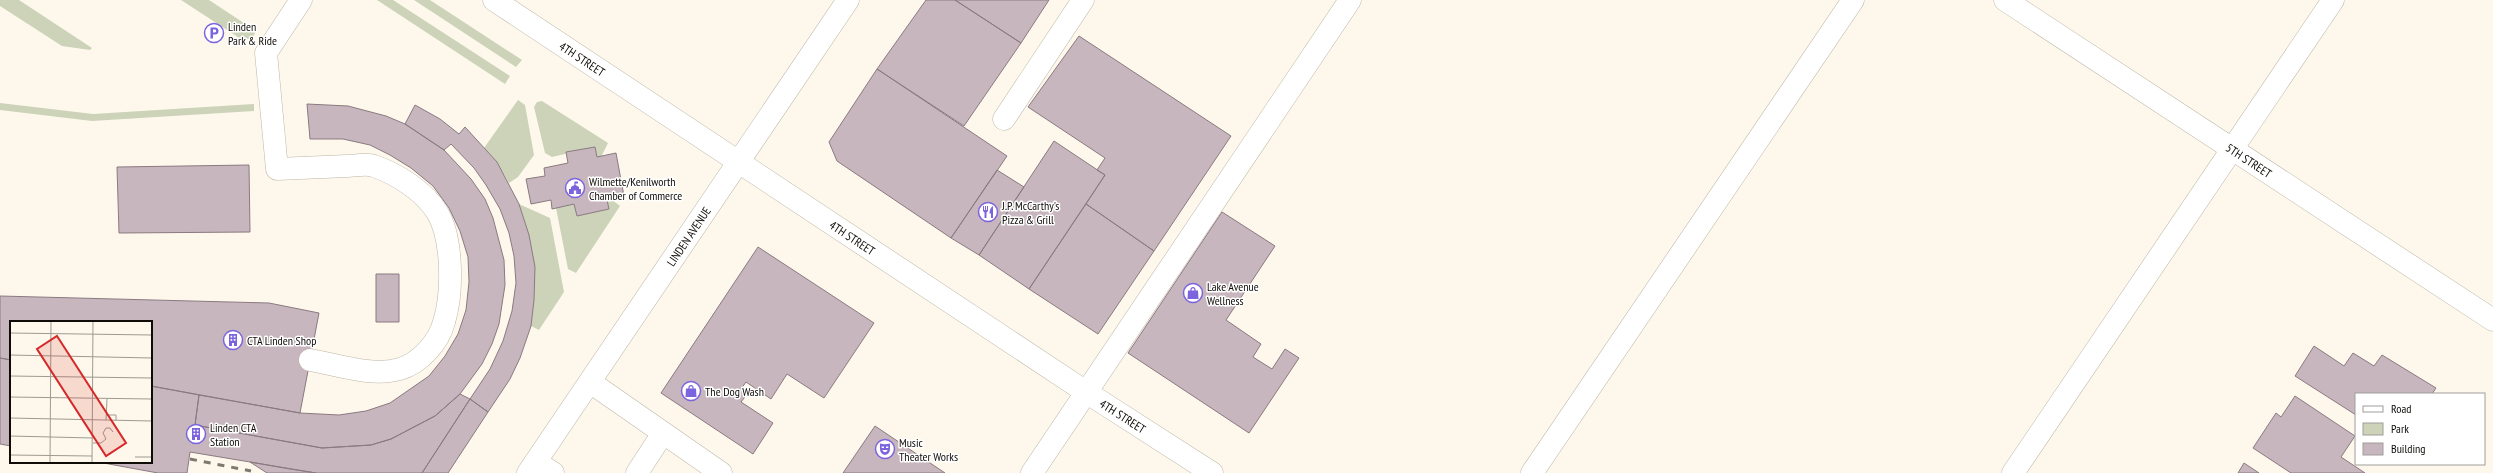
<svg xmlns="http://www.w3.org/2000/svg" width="2493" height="473" font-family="'PT Sans Narrow',sans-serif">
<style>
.green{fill:#ccd3b8}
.building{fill:#c7b6bd;stroke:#8a7a81}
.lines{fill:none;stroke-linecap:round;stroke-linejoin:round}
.minor-casing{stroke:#bdb6a8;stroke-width:23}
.minor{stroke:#fff;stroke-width:22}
.rail{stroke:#7d7971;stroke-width:3;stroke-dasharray:7 7;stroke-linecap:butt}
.labels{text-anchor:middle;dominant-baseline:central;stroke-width:3;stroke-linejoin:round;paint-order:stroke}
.poi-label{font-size:12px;fill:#0f0c08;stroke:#fff;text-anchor:start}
.street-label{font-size:12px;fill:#0f0c08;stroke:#fff}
.inset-road{fill:none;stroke:#9e9a91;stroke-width:1}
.view{fill:#d62828;fill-opacity:0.15;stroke:#d62828;stroke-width:2}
.inset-edge{fill:none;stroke:#0f0c08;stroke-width:2}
</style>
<rect width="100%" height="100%" fill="#fef8ec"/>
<!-- green -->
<path class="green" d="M0,0H19L92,48L90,50L62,46L0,6Z
M181,0H209L256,31L252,39H241Z
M377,0H393L510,76L505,84Z
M414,0H430L522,60L516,67Z
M518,100L525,105L534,155L518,177L509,183L497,162L484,148Z
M542,101L608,143L601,157H597L595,147L552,157L545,153L534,107L537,102Z
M0,103L93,114L254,104V111L92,121L0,110Z
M611,199L620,206L576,273L568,269L556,208L574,204L577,216L609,209L607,200Z
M519,204L550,218L564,292L539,330L531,326C538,278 534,250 519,204Z"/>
<!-- building -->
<path class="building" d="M926,0H955L1021,43L964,126L877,69Z
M955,0H1049L1021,43Z
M1079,36L1231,136L1154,251L1086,204L1105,175L1097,170L1105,158L1028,107Z
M877,69L1007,156L951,238L837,161L829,142Z
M307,104L348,106L386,116L405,124L444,150L471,179L485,199L493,218L504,260L505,285L499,324L492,344L482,364L460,394L435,416L391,439L371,445L322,448L195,425L199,395L300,413L339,415L366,411L390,403L429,376L445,356L458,334L466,310L469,282L468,257L460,231L449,208L433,186L411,168L390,155L370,145L343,139H310Z
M415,105L440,119L459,134L465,127L497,162L519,204L529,235L535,267L534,300L531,326L520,358L510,379L488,412L470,399L490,369L503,341L512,311L516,283L514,256L509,233L500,209L486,185L474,168L451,144L444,150L405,124Z
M1054,141L1105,175L1029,289L979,255Z
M595,147L597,157L616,153L624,196L607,200L609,209L577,216L574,204L552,209L551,200L531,204L526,179L545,176L544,168L568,163L566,152Z
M249,165L250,232L119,233L117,167Z
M997,170L1024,187L979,255L951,238Z
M1086,204L1154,251L1098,334L1029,289Z
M1222,212L1275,246L1226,320L1261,344L1253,357L1272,369L1285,349L1299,358L1249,433L1128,353Z
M758,247L874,323L824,398L787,374L771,399L746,382L741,389L748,393L741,402L773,423L753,454L661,393Z
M376,274H399V322H376Z
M0,296L269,303L319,313L300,413L151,386V322H11V360L0,358Z
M2314,346L2344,366L2353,353L2374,366L2382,355L2436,388L2432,394H2356V415L2295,376Z
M0,358L11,360V446L0,444Z
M151,386L199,395L195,425L322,448L371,445L391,439L435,416L460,394L470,399L422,473H316L190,452L187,473H158L98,462H151Z
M2295,396L2355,436L2341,457L2365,473H2291L2253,448L2276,413L2281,417Z
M470,399L488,412L448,473H422Z
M875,426L945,473H843Z
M250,462L290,469L316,473H267Z
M2244,463L2259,473H2238Z"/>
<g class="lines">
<defs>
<g id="minor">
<path d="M301,0L266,53L277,169C300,168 323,167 347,166C355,166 366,163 374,166C397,174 424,191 437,212C453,238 453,293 444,322C439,342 420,363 400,369C372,377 339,365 310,360"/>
<path id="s1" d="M494,0L1086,392L1212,473"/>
<path id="s2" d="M2005,0L2493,320"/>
<path d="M1004,119L1083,0"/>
<path d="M590,382L721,473"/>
<path d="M536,462L553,473"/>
<path id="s3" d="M528,473L848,0"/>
<path d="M637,473L663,433"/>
<path d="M1032,473L1350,0"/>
<path d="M1532,473L1853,0"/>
<path d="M2013,473L2333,0"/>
</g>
</defs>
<!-- minor casing -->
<use href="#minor" class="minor-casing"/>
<!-- minor -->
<use href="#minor" class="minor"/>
<!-- rail -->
<path class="rail" d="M190,459L251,471"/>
</g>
<!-- icons -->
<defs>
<symbol id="parking-ring" viewBox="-11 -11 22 22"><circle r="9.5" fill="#fff" stroke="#7d64df" stroke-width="1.5"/><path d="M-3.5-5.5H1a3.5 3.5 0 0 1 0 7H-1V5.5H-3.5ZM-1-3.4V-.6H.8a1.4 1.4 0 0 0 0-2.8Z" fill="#7d64df"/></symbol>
<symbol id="civic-ring" viewBox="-11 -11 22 22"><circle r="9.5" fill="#fff" stroke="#7d64df" stroke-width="1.5"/><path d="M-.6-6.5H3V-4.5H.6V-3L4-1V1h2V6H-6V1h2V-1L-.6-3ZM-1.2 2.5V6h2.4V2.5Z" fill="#7d64df"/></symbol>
<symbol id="restaurant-ring" viewBox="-11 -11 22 22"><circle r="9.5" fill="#fff" stroke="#7d64df" stroke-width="1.5"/><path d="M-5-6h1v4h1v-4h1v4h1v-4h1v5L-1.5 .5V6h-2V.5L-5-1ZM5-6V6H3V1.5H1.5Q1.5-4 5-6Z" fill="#7d64df"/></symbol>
<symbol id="shop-ring" viewBox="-11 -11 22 22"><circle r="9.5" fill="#fff" stroke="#7d64df" stroke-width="1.5"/><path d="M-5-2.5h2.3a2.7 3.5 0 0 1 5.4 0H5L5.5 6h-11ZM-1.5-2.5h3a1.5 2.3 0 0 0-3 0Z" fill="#7d64df"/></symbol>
<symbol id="building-ring" viewBox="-11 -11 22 22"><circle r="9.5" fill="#fff" stroke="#7d64df" stroke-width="1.5"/><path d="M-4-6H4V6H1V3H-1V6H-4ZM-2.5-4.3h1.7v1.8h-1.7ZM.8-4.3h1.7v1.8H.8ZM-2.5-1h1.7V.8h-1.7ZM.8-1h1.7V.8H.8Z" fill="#7d64df"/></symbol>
<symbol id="theatre-ring" viewBox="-11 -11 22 22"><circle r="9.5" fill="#fff" stroke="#7d64df" stroke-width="1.5"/><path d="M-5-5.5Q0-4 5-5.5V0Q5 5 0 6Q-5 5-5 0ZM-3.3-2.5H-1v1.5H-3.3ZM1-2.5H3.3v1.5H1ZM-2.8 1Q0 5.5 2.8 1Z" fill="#7d64df"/></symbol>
</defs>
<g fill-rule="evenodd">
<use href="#parking-ring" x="203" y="22" width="22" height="22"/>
<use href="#civic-ring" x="564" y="177" width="22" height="22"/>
<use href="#restaurant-ring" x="977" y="201" width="22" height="22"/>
<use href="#shop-ring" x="1182" y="282" width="22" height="22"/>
<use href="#building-ring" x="222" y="329" width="22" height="22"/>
<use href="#shop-ring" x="680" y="380" width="22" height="22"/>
<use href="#building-ring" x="185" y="423" width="22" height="22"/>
<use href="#theatre-ring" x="874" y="438" width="22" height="22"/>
</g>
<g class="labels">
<!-- poi labels -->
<g class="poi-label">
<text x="228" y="26">Linden<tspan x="228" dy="14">Park &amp; Ride</tspan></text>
<text x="589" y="181">Wilmette/Kenilworth<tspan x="589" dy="14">Chamber of Commerce</tspan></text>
<text x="1002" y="205">J.P. McCarthy's<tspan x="1002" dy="14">Pizza &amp; Grill</tspan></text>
<text x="1207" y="286">Lake Avenue<tspan x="1207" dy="14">Wellness</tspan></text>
<text x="247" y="340">CTA Linden Shop</text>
<text x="705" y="391">The Dog Wash</text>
<text x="210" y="427">Linden CTA<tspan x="210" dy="14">Station</tspan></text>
<text x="899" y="442">Music<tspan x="899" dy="14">Theater Works</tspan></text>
</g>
<!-- street labels -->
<g class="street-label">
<text stroke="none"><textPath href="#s1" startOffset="106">4TH STREET</textPath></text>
<text stroke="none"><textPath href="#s2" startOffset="292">5TH STREET</textPath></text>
<text stroke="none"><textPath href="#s3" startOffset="286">LINDEN AVENUE</textPath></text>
<text stroke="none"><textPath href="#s1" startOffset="430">4TH STREET</textPath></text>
<text stroke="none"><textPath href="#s1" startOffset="754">4TH STREET</textPath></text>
</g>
</g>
<!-- overview -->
<g transform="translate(10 321)">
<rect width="142" height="142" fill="#fef8ec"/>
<path class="inset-road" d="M0,12L142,14M0,34L142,37M0,55L142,57M0,76L142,78M96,94H106V99M0,97L142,100M96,99L97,78M0,115L83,117M83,122H91L96,118L93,112L96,107H100L103,111M0,134L82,135M125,136H142M40,142L41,0M82,142L83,0"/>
<path class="view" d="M47,15L116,122L96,135L27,28Z"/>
<rect width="142" height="142" class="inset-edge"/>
</g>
<!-- legend -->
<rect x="2355" y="393" width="130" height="72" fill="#ffffff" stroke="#9f9e9c"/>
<rect x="2363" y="406" width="20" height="6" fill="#ffffff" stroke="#9f9e9c"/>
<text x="2391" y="413" font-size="12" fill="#0f0c08">Road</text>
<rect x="2363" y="423" width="20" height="12" fill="#ccd3b8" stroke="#9f9e9c"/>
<text x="2391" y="433" font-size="12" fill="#0f0c08">Park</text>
<rect x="2363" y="443" width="20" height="12" fill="#c7b6bd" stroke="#9f9e9c"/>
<text x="2391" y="453" font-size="12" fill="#0f0c08">Building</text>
</svg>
